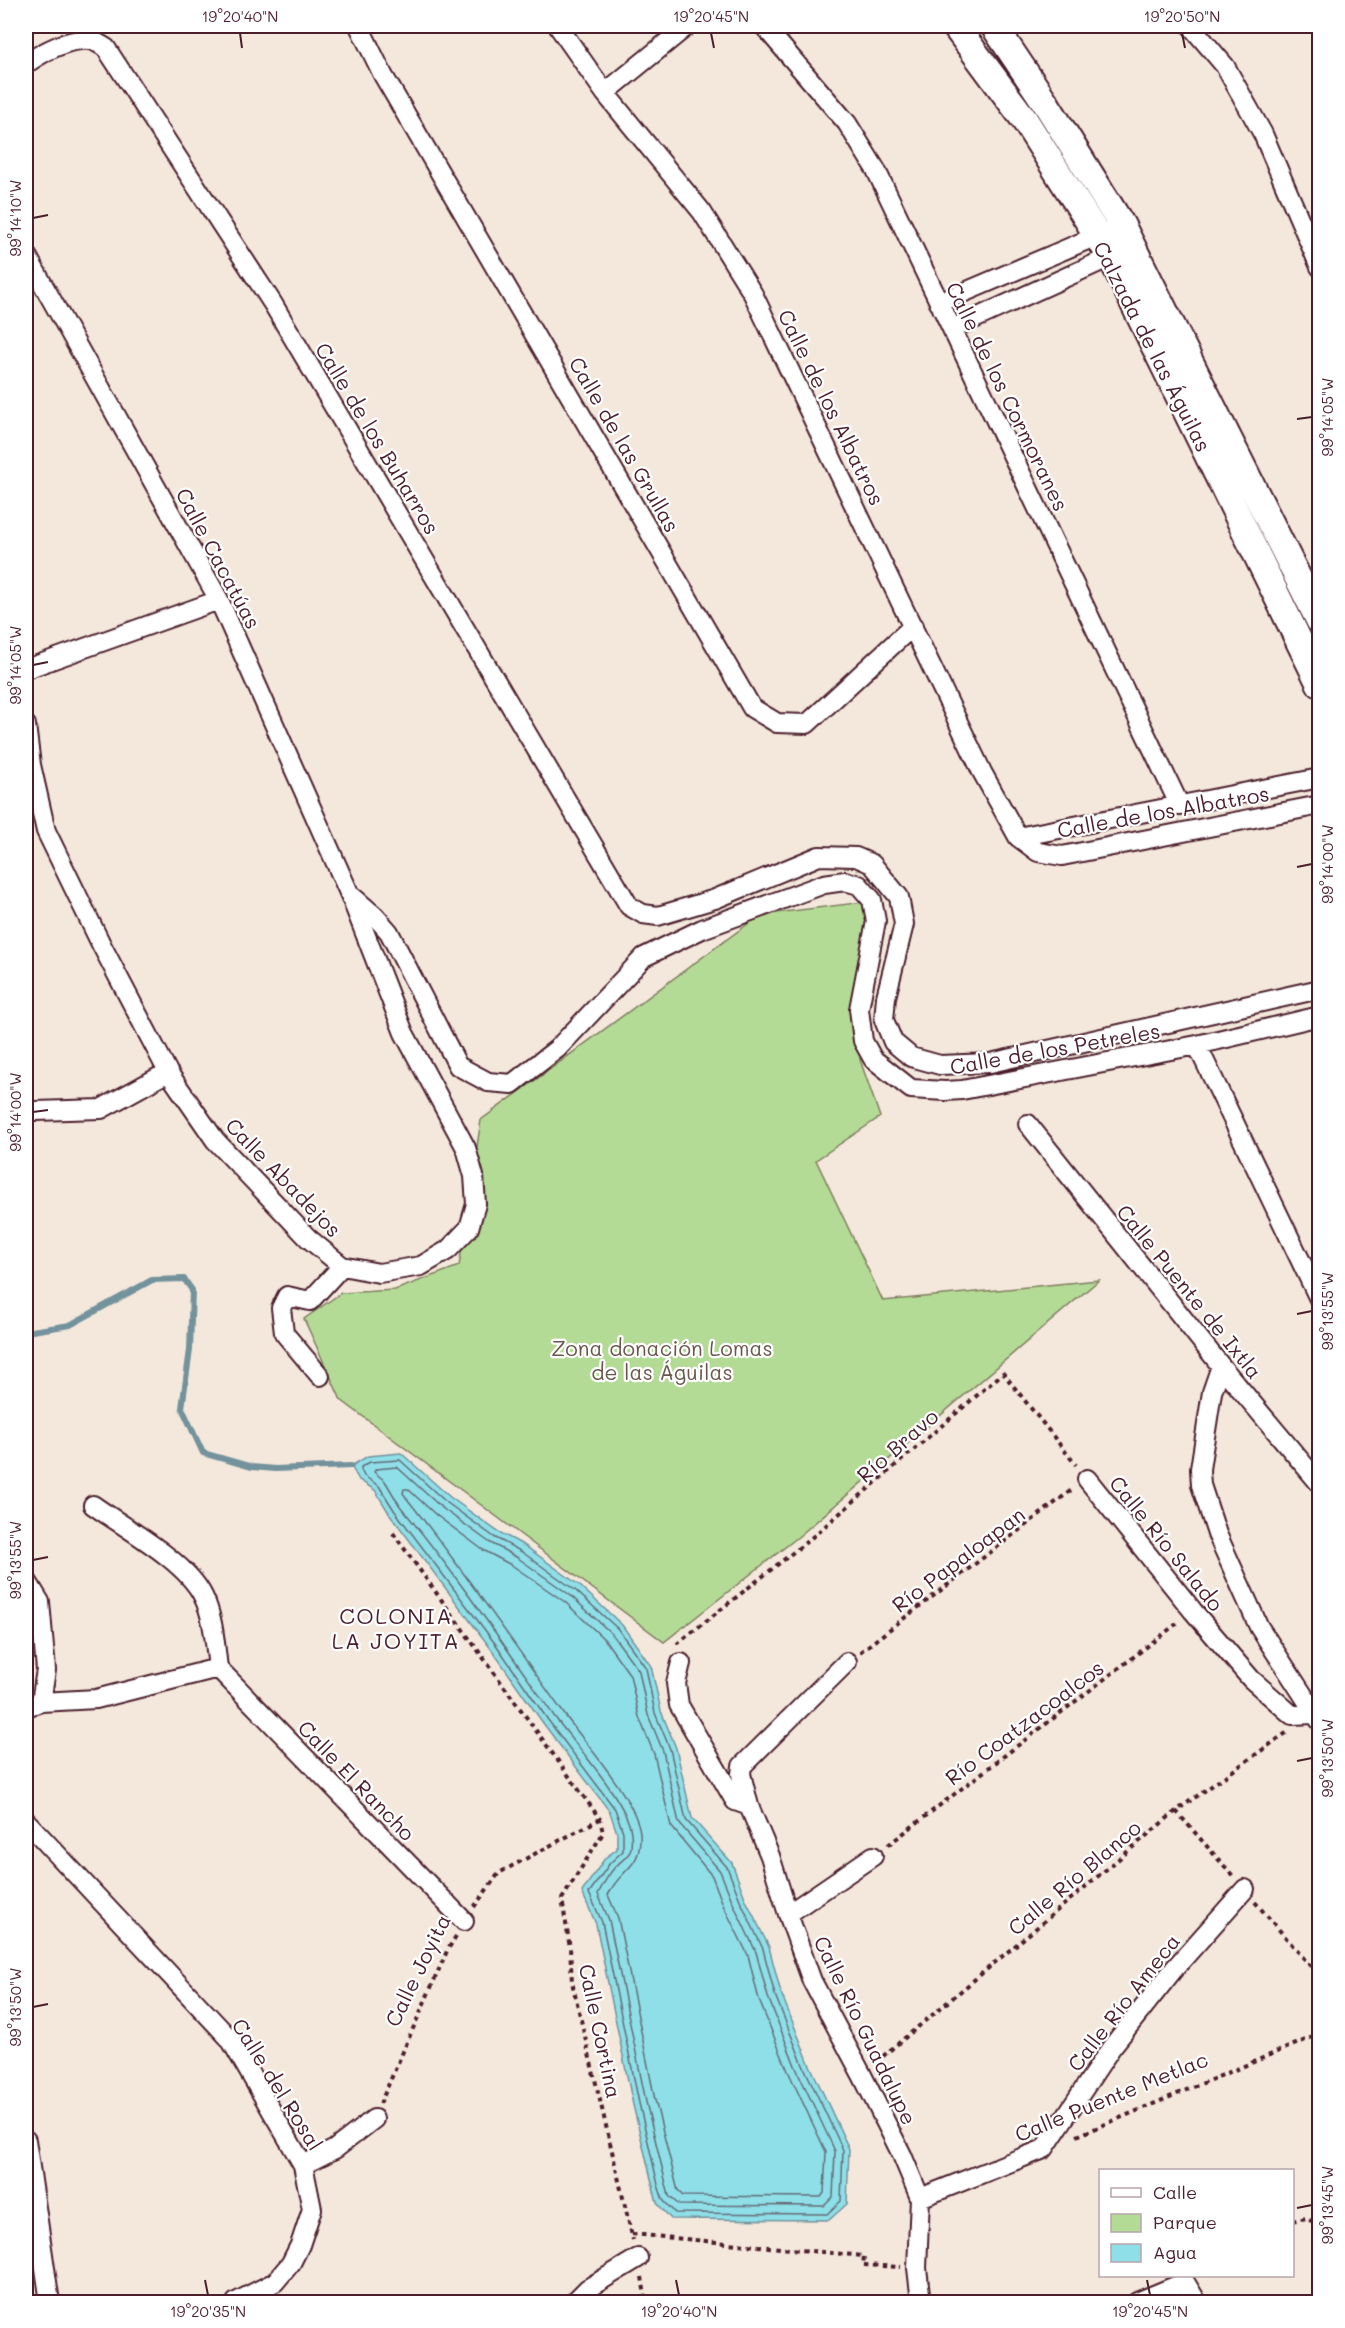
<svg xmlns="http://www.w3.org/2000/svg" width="1345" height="2328" font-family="Mali,sans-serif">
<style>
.green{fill:#b4db96;stroke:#7f7d60;stroke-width:1.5}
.water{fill:#8edfe8;stroke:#73929c;stroke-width:1.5}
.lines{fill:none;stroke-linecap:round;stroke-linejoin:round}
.shore{stroke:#656c77;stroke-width:1.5}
.stream{stroke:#73929c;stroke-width:6}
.minor-casing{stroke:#4a1f2b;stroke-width:22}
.secondary-casing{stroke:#4a1f2b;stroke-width:30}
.path{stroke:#4a1f2b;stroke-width:4;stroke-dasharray:4.5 4.5;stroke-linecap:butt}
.minor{stroke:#fff;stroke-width:18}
.secondary{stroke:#fff;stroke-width:26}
.ticks{fill:none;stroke:#4a1f2b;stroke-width:2}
.labels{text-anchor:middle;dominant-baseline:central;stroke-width:4.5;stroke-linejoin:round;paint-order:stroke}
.street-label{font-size:21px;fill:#4a1f2b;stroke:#fff}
.park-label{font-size:21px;fill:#6a574b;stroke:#fff}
.neighbourhood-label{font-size:22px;letter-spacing:1.5px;fill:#4a1f2b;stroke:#fff}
.neatline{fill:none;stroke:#4a1f2b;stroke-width:2}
.ticks-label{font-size:15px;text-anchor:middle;fill:#4a1f2b}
</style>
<rect width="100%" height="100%" fill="#f4e8dc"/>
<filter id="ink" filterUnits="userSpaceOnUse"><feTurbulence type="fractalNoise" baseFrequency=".0167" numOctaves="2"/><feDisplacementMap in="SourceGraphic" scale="12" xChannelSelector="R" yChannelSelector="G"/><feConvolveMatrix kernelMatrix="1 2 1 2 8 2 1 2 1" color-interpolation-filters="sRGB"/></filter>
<g filter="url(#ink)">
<!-- green -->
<path class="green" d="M872,901L860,1060L880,1117L816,1160L883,1301L1099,1280L798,1537L664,1642L341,1400L304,1319L341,1293L395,1290L459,1266L481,1120L760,915Z"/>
<!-- water -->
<path class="water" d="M401,1453L450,1497L497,1531L525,1546L579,1585L622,1625L651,1666L661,1711L676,1748L692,1818L732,1863L745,1898L769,1947L781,1993L809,2063L849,2149L847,2204L829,2220L671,2219L657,2203L653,2187L633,2105L596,1924L582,1892L605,1858L617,1849V1833L610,1812L543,1723L492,1650L389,1513L375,1490L359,1480L351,1466L368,1456Z"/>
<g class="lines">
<!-- shore -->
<path class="shore" d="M400,1460L446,1502L494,1537L522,1552L575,1590L618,1629L646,1668L655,1713L670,1749L686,1820L727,1867L740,1900L763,1949L775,1995L803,2065L843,2150L841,2201L827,2214L675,2213L663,2200L658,2185L639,2103L602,1922L589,1893L610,1863L623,1851V1832L615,1809L548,1720L497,1646L394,1510L379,1486L364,1476L361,1470V1467L370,1462Z
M397,1467L442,1508L489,1542L518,1558L570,1595L612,1634L639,1671L648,1715L663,1751L679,1823L720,1871L733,1903L756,1952L768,1997L796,2068L835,2151L833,2197L824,2206L679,2205L669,2196L646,2102L609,1920L598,1894C602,1886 609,1874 615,1867C629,1853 633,1856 631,1833C628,1802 574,1743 554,1716C504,1645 455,1573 400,1506L385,1481L374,1472L376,1469Z
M404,1489H408L436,1515L483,1550L513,1566L565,1602L605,1640L630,1675L639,1717L654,1754L671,1826L712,1876L724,1907L748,1955L759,2000L788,2071L826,2152L824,2193L821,2197L683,2196L678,2191L655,2100L618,1918L608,1895C621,1867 642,1870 640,1833C637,1800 582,1740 562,1711C511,1640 462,1568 408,1500L403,1493Z"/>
<!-- stream -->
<path class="stream" d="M26,1332L70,1325L152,1280L184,1279L192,1290L190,1350L182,1408L203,1453L252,1467L275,1469L351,1466"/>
<defs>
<path id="minor" d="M359,26L383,75L752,708L777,723L807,724L913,626
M558,26L605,93L702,212L753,294L982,772L1018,837L1038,852L1062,856L1320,805
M764,26L847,123L876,170L1180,806
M1191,26L1225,66L1263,134L1320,267
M26,64C41,53 68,38 89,40C94,40 101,45 106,48L273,304L629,906L643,914L658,916L715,899L819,856L856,857L872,864L899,897L904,924L886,997L884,1020L893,1042L911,1057L940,1065L990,1063L1320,989
M605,93L687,26
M26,254L219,600L350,895L404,1033L466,1148L474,1176L476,1204L469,1228L448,1250L421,1266L379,1273L342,1266L308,1238L215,1140L168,1072L102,946L46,831L31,765L26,725
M939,303L1106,232
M952,329L1119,253
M26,669L219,600
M1018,837L1320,778
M352,896L375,916L389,932L458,1066L488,1082L512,1084L557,1049L644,957L702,929L824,884L845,881L859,885L872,900L876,921L859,1009L863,1041L873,1059L911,1089L945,1091L962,1090L1197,1045L1320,1016
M1197,1045L1320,1301
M35,1111L101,1109L168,1072
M1028,1124L1221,1366L1320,1484
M1221,1366L1212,1392L1200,1469L1201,1485L1217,1534L1259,1627L1320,1721
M320,1376L284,1333L281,1308L287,1296L310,1301L342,1266
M1087,1479L1193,1611L1251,1679L1292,1715L1314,1714
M26,1579L40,1602L46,1670L41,1702
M681,1663L676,1683L679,1705L735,1801L749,1806L770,1856L788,1914L812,1981L862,2075L902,2155L920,2198L917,2268L921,2302
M218,1668L464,1921
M26,1707L41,1702L96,1699L218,1668C215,1645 214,1618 203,1596C186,1561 125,1528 93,1505
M749,1806L741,1774L742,1766L847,1662
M26,1821L230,2039L303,2165L312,2209L300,2245L291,2263L275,2282L236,2302
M788,1914L873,1856
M26,2140L50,2302
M303,2165L335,2149L374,2119
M920,2198L1044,2149L1111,2048L1174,1969L1245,1889
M26,2255L27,2254
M574,2302L587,2289L638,2258
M1137,2302L1185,2282L1197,2302"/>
<path id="secondary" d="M955,26L1024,119L1111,257L1320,684
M994,26L1045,102L1121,224L1320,622"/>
</defs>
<!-- minor casing -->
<use href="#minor" class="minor-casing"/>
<!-- secondary casing -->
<use href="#secondary" class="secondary-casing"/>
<!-- path -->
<path class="path" d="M393,1533L600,1819L603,1833L562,1899L570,1948L572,1982L633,2240
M677,1644L810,1539L1003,1373L1076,1465
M860,1652L1073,1489
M1176,1811L1233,1876
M888,1845L1179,1622
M1255,1902L1320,1977
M474,1907L499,1873L600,1819
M876,2062L1176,1811L1289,1731
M380,2104L447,1951L456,1936
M1077,2136L1320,2034
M1292,2221L1306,2218L1320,2226
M632,2234L864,2256L863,2265L901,2267
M642,2277L646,2302"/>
<!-- minor -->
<use href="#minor" class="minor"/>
<!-- secondary -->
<use href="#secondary" class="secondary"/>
</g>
</g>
<!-- ticks -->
<path class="ticks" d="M240,33L242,48M711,33L714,48M1182,33L1185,48M33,218L48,215M1297,419L1312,417M33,665L48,662M1297,867L1312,864M33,1112L48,1110M1297,1314L1312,1311M33,1560L48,1557M1297,1761L1312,1758M33,2007L48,2004M1297,2208L1312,2205M205,2280L208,2295M676,2280L679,2295M1147,2280L1150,2295"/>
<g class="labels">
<!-- street labels -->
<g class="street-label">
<text transform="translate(1153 346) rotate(63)">Calzada de las Águilas</text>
<text transform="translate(1008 396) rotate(64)">Calle de los Cormoranes</text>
<text transform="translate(832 407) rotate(64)">Calle de los Albatros</text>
<text transform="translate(378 438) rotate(59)">Calle de los Buharros</text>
<text transform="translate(625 444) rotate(60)">Calle de las Grullas</text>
<text transform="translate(219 558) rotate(62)">Calle Cacatúas</text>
<text transform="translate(1163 811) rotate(-10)">Calle de los Albatros</text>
<text transform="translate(1055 1048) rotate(-10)">Calle de los Petreles</text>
<text transform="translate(284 1177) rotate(46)">Calle Abadejos</text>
<text transform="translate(1190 1291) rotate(51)">Calle Puente de Ixtla</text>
<text transform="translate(897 1445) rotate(-41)">Río Bravo</text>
<text transform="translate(1167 1543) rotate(51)">Calle Río Salado</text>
<text transform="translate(958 1559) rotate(-37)">Río Papaloapan</text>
<text transform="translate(1024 1722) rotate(-37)">Río Coatzacoalcos</text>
<text transform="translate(357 1780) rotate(46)">Calle El Rancho</text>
<text transform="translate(1074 1877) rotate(-40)">Calle Río Blanco</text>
<text transform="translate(417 1970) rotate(-64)">Calle Joyita</text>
<text transform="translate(1123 2002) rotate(-52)">Calle Río Ameca</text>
<text transform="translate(866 2030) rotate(64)">Calle Río Guadalupe</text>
<text transform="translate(601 2031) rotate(78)">Calle Cortina</text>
<text transform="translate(278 2084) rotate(58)">Calle del Rosal</text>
<text transform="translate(1111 2096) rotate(-22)">Calle Puente Metlac</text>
</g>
<!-- park labels -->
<g class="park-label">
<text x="662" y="1347">Zona donación Lomas<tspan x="662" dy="24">de las Águilas</tspan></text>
</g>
<!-- neighbourhood labels -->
<g class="neighbourhood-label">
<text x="396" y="1615">COLONIA<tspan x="396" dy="25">LA JOYITA</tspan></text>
</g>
</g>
<!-- margin -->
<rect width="1345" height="2328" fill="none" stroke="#fff" stroke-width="66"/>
<!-- legend -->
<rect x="1099" y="2169" width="195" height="108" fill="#ffffff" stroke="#b7a5aa" stroke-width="1.5"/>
<rect x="1111" y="2188" width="30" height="9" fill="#ffffff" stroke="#b7a5aa" stroke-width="1.5"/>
<text x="1153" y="2199" font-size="18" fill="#4a1f2b">Calle</text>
<rect x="1111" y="2214" width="30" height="18" fill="#b4db96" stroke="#b7a5aa" stroke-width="1.5"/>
<text x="1153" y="2229" font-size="18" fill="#4a1f2b">Parque</text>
<rect x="1111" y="2244" width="30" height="18" fill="#8edfe8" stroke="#b7a5aa" stroke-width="1.5"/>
<text x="1153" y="2259" font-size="18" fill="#4a1f2b">Agua</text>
<rect x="33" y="33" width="1279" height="2262" class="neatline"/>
<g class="ticks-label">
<text x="240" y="22">19°20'40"N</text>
<text x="711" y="22">19°20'45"N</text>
<text x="1182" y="22">19°20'50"N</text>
<text transform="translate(16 218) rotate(-90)" y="5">99°14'10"W</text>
<text transform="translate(1328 417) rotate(-90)" y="5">99°14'05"W</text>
<text transform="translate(16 665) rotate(-90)" y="5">99°14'05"W</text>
<text transform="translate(1328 864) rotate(-90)" y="5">99°14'00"W</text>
<text transform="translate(16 1112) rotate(-90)" y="5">99°14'00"W</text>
<text transform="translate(1328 1311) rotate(-90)" y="5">99°13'55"W</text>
<text transform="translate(16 1560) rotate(-90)" y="5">99°13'55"W</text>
<text transform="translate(1328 1758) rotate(-90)" y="5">99°13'50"W</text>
<text transform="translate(16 2007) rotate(-90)" y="5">99°13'50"W</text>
<text transform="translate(1328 2205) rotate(-90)" y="5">99°13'45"W</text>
<text x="208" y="2317">19°20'35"N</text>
<text x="679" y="2317">19°20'40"N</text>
<text x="1150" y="2317">19°20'45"N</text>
</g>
</svg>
